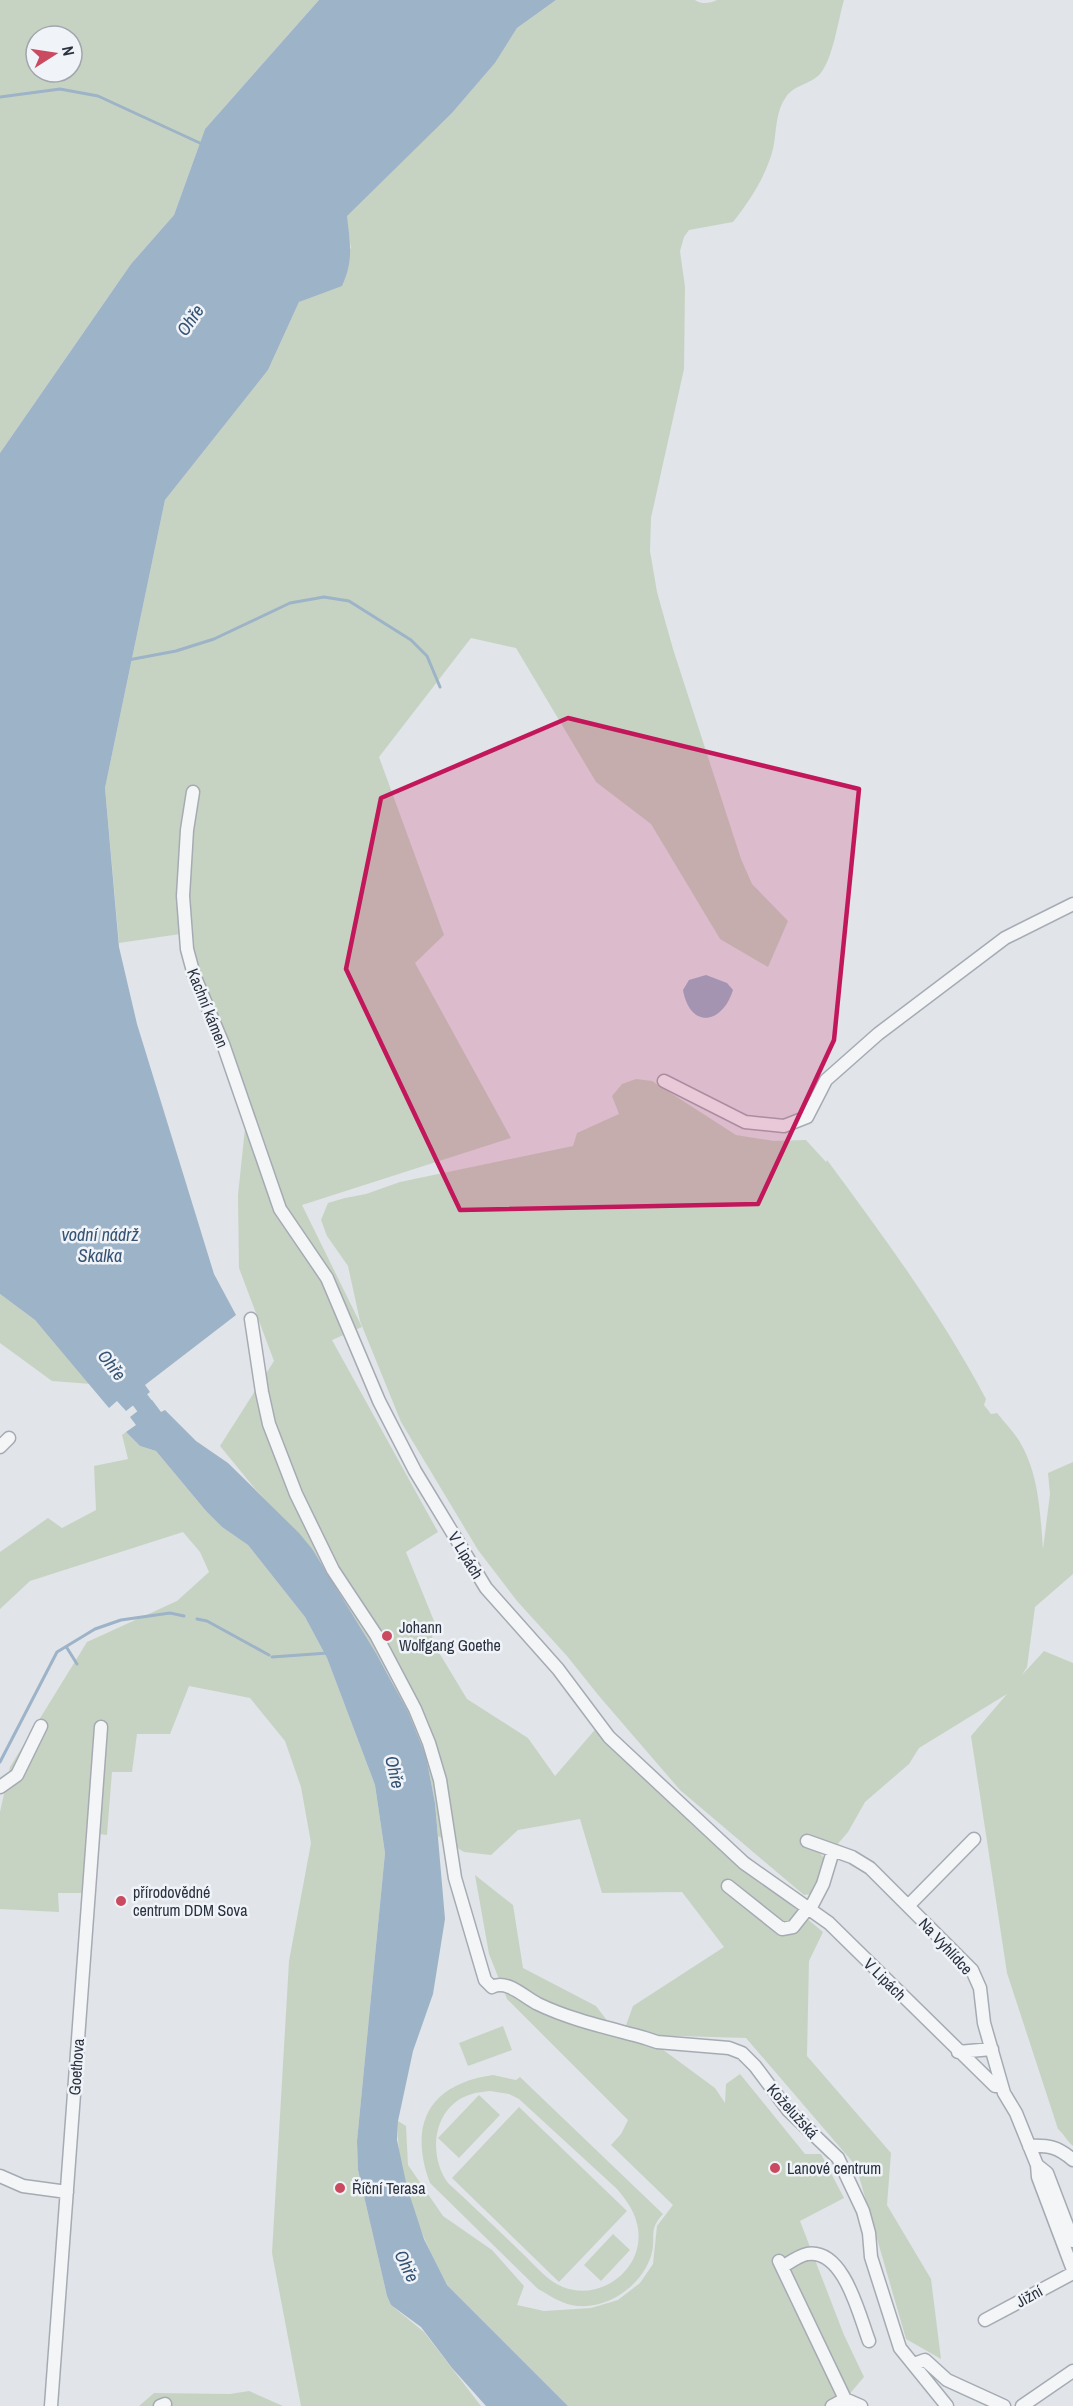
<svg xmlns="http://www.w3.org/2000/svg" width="1073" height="2406" font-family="'Archivo Narrow',sans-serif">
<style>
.green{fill:#c7d3c2;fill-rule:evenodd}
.water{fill:#9db3c8}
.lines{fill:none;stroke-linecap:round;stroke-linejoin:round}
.stream{stroke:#9db3c8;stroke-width:3}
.river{stroke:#9db3c8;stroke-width:18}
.minor-casing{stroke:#a6abb3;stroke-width:15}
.minor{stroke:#f3f5f7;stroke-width:12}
.marked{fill:#c2185b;fill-opacity:0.2;stroke:#c2185b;stroke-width:4.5;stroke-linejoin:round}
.poi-dot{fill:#ca4a60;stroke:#f0f3f7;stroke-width:2}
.labels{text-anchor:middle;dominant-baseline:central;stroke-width:5;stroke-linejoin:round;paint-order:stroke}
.street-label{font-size:16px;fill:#2a3240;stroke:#f0f3f7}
.poi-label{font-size:16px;fill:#2a3240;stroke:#f0f3f7;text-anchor:start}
.water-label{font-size:18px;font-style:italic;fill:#355273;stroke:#f0f3f7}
</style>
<rect width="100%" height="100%" fill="#e1e4e9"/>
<!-- green -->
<path class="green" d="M0,0H319L205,129L174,215L131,264L0,453ZM36,36H72V72H36Z
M556,0H695C702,5 710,3 717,0H844C838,20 833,59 820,74C811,84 794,85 786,97C773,115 778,139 770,159C762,182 748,203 733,222L689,230L684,237L680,251L685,287L684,369L651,518L650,551L657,592L673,649L741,859L752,884L788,921L768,967L720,939L651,824L596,782L516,648L471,638L379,757L444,935L415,963L511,1138L302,1205L362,1327L332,1340L438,1532L406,1552L434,1621L432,1641L467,1699L528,1738L555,1776L599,1725L666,1800L823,1932L809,1961L807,2056L891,2153L887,2205L931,2279L941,2359L906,2339L856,2166L746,2038L643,2035L715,2088L725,2103L726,2084L740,2074L805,2154H821L844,2198L800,2221L844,2335L864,2377L847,2397L848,2406H568L447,2285C421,2235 395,2178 398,2121L406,2126L408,2165L443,2216L492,2250L524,2286L517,2305L544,2311L591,2308L618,2300L640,2283L653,2264L657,2226L673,2205L611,2145L621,2134L628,2120L507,1999L489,1954L475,1875L513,1905L523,1968L596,2006L621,2039L633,2006L724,1947L682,1892L602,1893L580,1819L518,1830L491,1855L464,1852L438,1836L435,1803L426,1756L393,1683L376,1653L313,1550L256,1490L220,1446L274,1361L239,1268L238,1195L247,1109L198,972L187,933L119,943L105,788L165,500L268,370L299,302L310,297L351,248L346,216L452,113L495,63L517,28Z
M636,1079L652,1081L736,1135L774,1141L806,1140L826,1162L827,1160C884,1237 941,1314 986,1399L984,1405L991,1414L997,1413C1004,1422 1012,1430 1018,1439C1039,1472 1040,1511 1043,1549L1050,1494L1048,1473L1073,1462V1574L1035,1607L1027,1667L1022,1675L1044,1651L1073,1663V2146C1066,2140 1064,2134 1058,2129L1007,1973L971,1736L1007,1694L919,1748L909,1764L865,1802L848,1832L836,1846L804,1844L819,1852L824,1858L820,1876L812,1894L804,1895L680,1790L599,1696L567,1656L517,1601L478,1550L401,1422L360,1321L348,1266L327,1236L321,1220L328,1203L345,1198L366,1194L400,1182L573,1146L577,1133L619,1114L612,1096L622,1084Z
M0,1294L35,1320L91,1384L52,1381L0,1343Z
M126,1432L140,1446L156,1451L206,1511L222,1527L248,1545L305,1617L327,1658L375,1785L385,1853L357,2141L358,2170L387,2296L391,2305L424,2332L481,2406H301L272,2253L289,1961L311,1843L301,1787L285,1741L250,1698L189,1686L170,1734H137L132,1772H112L107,1835L91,1833L85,1893H58L59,1912L0,1909V1812L10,1767L87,1642L177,1601L209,1572L200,1552L183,1532L30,1581L0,1609V1552L48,1518L62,1528L96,1510L94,1466L128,1459L122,1435Z
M503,2026L512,2050L468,2066L459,2043Z
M493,2075L516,2080L520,2077L663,2214C647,2231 657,2237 651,2256C641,2287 605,2312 571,2305C559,2302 549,2295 538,2289L430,2183C408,2124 429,2084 493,2075ZM490,2091L509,2094L519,2099L617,2189C627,2201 636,2213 638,2229C644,2269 601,2302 563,2287C547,2281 534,2264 521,2252C497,2229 473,2206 448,2183C427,2154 433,2105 472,2094C477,2092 484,2092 490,2091Z
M479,2095L500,2115L459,2158L438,2138Z
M519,2107L627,2211L559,2282L452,2178Z
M613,2234L630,2250L601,2281L584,2265Z
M249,2391L283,2406H139L154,2393L230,2394Z"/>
<!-- water -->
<path class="water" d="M319,0H556L517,28L495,63L452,113L347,216C350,243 354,260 342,286L299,302L268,370L165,500L105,788L119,947L137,1024L214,1274L236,1315L145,1385L150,1392L126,1411L117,1401L109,1408L35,1320L0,1294V453L131,264L174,215L205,129Z
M706,975L727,983L733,990C722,1025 690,1029 683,990L689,980Z
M152,1400L161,1412L165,1410L196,1441L228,1463L299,1533L313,1550L376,1653L408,1712L419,1739L426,1756L435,1803L445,1919L433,1994L413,2051L398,2121L397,2140L407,2187L424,2239L447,2285L568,2406H486L452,2368L421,2327L391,2305L387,2296L358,2170L357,2141L385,1853L375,1785L327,1658L305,1617L248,1545L222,1527L206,1511L156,1451L140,1446L126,1432L136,1425L130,1417Z"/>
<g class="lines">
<!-- stream -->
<path class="stream" d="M0,97L60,89L98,96L202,144
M128,660L176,651L214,639L290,603L324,597L349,601L411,640L427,656L440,687
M197,1619L207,1621L269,1655
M67,1648L77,1664
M272,1657L328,1653
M0,1762L57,1652L95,1629L121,1620L170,1613L184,1616"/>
<!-- river -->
<path class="river" d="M125,1380L159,1425"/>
<defs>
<path id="minor" d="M193,792L187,830L183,896L187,949L194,975L223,1044L280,1209L327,1278L379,1401L415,1471L486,1588L558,1669L609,1737L744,1863L829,1923L995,2086
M664,1081L745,1122L784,1126L807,1117L826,1080L878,1034L1005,938L1073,904
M251,1319L262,1392L269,1424L296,1494L333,1570L376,1635L415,1709L429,1743L440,1780L455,1878L485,1980L492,1987C507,1979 524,1997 538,2004C571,2020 609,2028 645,2038L657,2042L729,2048L742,2053L755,2066L788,2110L838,2158L863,2211L869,2233L871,2257L900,2348L947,2406
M0,1447L9,1438
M0,1787L17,1775L41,1726
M974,1839L908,1906L972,1970L980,1988L984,2023L1004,2093L1016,2113L1037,2165L1038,2177L1073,2270
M807,1841L852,1857L870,1868L908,1906
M728,1886L782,1929L793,1927L808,1908
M810,1909L823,1884L833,1851
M958,2052L992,2049
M1029,2146C1049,2145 1058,2147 1073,2160
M1037,2165L1047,2173L1073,2241
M0,2176L23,2186L67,2192
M779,2261L845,2399
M782,2267C789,2263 798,2256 807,2254C844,2248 859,2315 869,2341
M985,2320L1073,2273
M914,2364L925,2360L947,2380L1004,2406
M51,2406L101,1727
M160,2406L165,2404
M832,2406L845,2399L861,2406
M1022,2406L1073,2371"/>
</defs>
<!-- minor casing -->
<use href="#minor" class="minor-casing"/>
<!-- minor -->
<use href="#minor" class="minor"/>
</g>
<!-- marked area -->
<path class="marked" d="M568,718L859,789L834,1040L758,1204L460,1210L346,969L381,798Z"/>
<!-- markers -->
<g class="poi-dot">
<circle cx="387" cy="1636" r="6"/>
<circle cx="121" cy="1901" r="6"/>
<circle cx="775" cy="2168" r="6"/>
<circle cx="340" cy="2188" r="6"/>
</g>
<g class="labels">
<!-- street labels -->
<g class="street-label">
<text transform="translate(208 1008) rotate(68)">Kachní kámen</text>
<text transform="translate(466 1555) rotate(59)">V Lipách</text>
<text transform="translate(946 1946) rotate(47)">Na Vyhlídce</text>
<text transform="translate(885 1979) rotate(45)">V Lipách</text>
<text transform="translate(76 2067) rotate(-86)">Goethova</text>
<text transform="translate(793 2111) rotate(48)">Koželužská</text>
<text transform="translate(1029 2296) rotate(-29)">Jižní</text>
</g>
<!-- poi labels -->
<g class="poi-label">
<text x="399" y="1627">Johann<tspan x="399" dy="18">Wolfgang Goethe</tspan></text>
<text x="133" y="1892">přírodovědné<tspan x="133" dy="18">centrum DDM Sova</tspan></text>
<text x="787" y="2168">Lanové centrum</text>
<text x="352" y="2188">Říční Terasa</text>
</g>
<!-- water labels -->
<g class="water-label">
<text transform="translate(190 320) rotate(-55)">Ohře</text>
<text x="100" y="1234">vodní nádrž<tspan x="100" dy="21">Skalka</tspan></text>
<text transform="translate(112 1365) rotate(52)">Ohře</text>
<text transform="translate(395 1772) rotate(77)">Ohře</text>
<text transform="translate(407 2266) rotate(64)">Ohře</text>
</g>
</g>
<!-- north arrow -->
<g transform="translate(54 54) rotate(78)"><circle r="28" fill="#f0f3f7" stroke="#a1a6ae" stroke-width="1.5"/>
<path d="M0-4.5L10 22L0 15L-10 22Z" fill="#ca4a60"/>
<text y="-9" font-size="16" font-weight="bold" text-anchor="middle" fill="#2a3240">N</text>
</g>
</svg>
